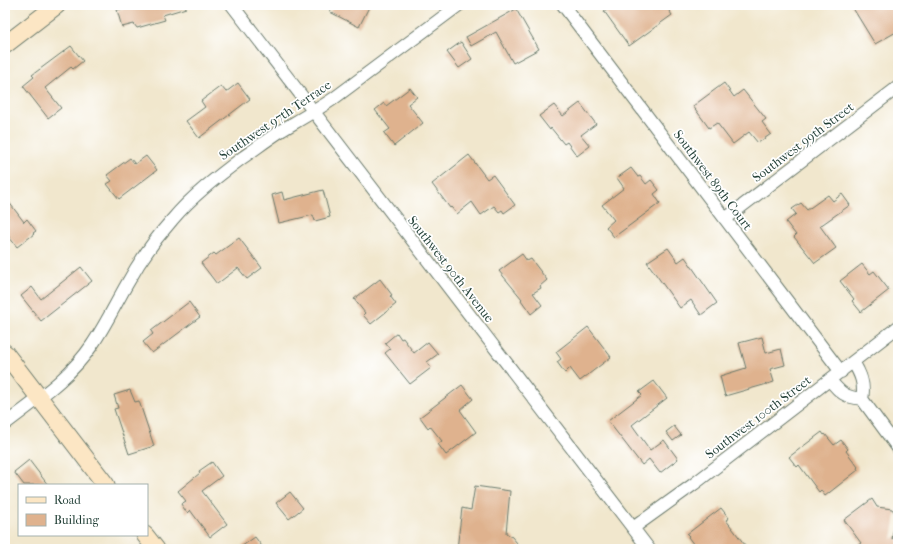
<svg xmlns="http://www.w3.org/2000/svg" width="903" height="554" font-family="'IM FELL French Canon',serif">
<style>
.building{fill:#dfb28e}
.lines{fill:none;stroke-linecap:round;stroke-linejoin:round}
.street-casing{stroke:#68786a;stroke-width:14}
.secondary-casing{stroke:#68786a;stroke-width:19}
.street{stroke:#fff;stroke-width:12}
.secondary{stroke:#fce6c4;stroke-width:17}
.labels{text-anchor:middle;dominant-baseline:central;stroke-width:3.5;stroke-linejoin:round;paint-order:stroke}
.street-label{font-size:13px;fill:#1f3d34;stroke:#fff}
</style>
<rect width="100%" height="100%" fill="#fff"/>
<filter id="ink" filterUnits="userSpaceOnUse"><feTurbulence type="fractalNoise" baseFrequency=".025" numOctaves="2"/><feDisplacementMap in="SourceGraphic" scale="8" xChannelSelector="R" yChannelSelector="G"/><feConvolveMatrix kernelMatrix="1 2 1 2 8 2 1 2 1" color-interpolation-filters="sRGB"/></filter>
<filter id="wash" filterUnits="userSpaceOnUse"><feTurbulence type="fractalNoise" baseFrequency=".012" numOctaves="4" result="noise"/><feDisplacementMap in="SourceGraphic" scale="16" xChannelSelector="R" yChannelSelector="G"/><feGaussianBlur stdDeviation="0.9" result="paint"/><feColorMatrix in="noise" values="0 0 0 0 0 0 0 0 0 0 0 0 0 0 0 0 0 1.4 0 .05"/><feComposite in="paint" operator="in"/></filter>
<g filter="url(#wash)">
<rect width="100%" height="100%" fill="#f1e7cd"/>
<g id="blocks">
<!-- building -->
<path class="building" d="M135,5H186V8L163,15L165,20L137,28L134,24L122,27L117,10Z
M333,5H370L359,27L330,12Z
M612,5H665L672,15L629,46L604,11Z
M851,5H898V31L875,44Z
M516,9L539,49L513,63L496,32L471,46L466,37Z
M461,42L472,59L459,68L447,52Z
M71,46L83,61L73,69L71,67L45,88L61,108L48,118L23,86L34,77L32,75Z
M238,83L250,99L199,138L186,121L205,107L201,101L221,86L226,92Z
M724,83L734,97L743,90L766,119L762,122L771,134L758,143L749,132L733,144L717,123L709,128L693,106Z
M410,88L417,97L408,104L423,123L394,146L384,133L390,129L375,110L384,103L386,106Z
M580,103L596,124L581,135L590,146L577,156L567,142L564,144L551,128L550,130L539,116L554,105L563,116Z
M469,155L487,179L493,175L515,205L504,213L502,210L499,212L494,206L481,215L472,202L457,214L451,207L450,208L432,184Z
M146,156L157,170L119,199L107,184L112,181L107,175L130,158L135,164Z
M631,168L638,177L640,176L646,184L651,180L659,190L654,194L660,203L614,237L606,227L614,220L602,205L624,188L617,178Z
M323,190L330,217L315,221L313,215L279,223L272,195L282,192L284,200Z
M842,194L850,205L820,226L836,248L815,263L794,237L796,235L786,222L796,214L792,209L801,203L807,210L828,195L833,201Z
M5,197L24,222L27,219L36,231L33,233L34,234L17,247L5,232Z
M239,238L262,268L247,279L238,268L217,284L201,263L214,253L216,255Z
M668,248L678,262L685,257L717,303L701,315L691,300L680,308L647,262Z
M522,254L527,261L531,259L547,280L540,286L541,288L533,293L542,305L531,314L521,300L522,299L499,271Z
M862,264L870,274L874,271L889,290L861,312L852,301L854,299L840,281Z
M81,267L92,281L41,321L21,296L32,287L41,299Z
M380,279L392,295L390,296L396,304L371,324L363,315L365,313L354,299Z
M189,302L200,317L152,353L143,342L153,334L151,331Z
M588,327L611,357L580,381L570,368L565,373L557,362L561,359L556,352Z
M397,333L401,339L403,338L414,353L428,342L438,354L427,362L431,368L410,384L385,353L390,349L385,343Z
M762,337L766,353L781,349L785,365L770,369L774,382L725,396L720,376L746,368L739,343Z
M654,381L667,398L632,425L650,450L664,440L678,459L660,473L649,459L642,465L608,421L642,395L639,392Z
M462,385L473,399L460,410L476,432L446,455L438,444L442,441L430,426L428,428L420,417Z
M130,390L135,402L139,401L154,446L129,454L114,409L118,408L114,395Z
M674,426L681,435L673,441L666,432Z
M822,432L824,435L825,434L834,445L841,440L848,449L846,451L858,467L857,468L858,470L825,496L821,490L819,492L799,465L797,467L789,457Z
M29,460L48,485H24L14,472Z
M212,462L222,476L202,491L227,524L210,537L190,510L187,513L181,504L186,501L178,491L200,473L199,471Z
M475,486L510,491L506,533L512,537L522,549H457L462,508L471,510Z
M290,492L303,508L289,519L276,503Z
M872,499L877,507L892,509L896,514L892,539L898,535V549H853L861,543L844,520Z
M721,508L729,518L726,520L748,549H699L696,544L694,545L688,537L689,536L687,534Z
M255,537L264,549H238Z"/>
</g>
</g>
<g filter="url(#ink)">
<use href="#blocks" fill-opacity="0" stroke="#68786a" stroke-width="1"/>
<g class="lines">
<defs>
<path id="street" d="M232,5L649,549
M563,5L841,372
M725,219L898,87
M853,362C861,374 865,385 862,399
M830,380C840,393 845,397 862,399
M862,399L898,448
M5,424C36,400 70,378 92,345C105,326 115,305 127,284C139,262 155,239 172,220C192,196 217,177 242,158C255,149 268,139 282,130C299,120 317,110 333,99L459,5
M633,528L694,484L898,327"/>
<path id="secondary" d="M5,45L57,5
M5,353L106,485
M145,535L156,549"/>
</defs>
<!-- street casing -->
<use href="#street" class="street-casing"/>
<!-- secondary casing -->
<use href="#secondary" class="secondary-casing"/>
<!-- street -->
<use href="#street" class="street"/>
<!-- secondary -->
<use href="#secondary" class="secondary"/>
</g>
</g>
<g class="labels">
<!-- street labels -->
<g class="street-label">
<text transform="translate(275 120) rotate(-34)">Southwest 97th Terrace</text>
<text transform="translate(803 142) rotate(-37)">Southwest 99th Street</text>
<text transform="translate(713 180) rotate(53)">Southwest 89th Court</text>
<text transform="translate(451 269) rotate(52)">Southwest 90th Avenue</text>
<text transform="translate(758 417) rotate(-37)">Southwest 100th Street</text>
</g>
</g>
<!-- margin -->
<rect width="903" height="554" fill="none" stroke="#fff" stroke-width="20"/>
<!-- legend -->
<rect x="18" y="484" width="130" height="52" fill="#ffffff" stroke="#a5b1ae"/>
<rect x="26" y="497" width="20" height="6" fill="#fce6c4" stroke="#a5b1ae"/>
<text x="54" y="504" font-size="12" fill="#1f3d34">Road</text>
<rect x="26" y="514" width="20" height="12" fill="#dfb28e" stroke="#a5b1ae"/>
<text x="54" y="524" font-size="12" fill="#1f3d34">Building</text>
</svg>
